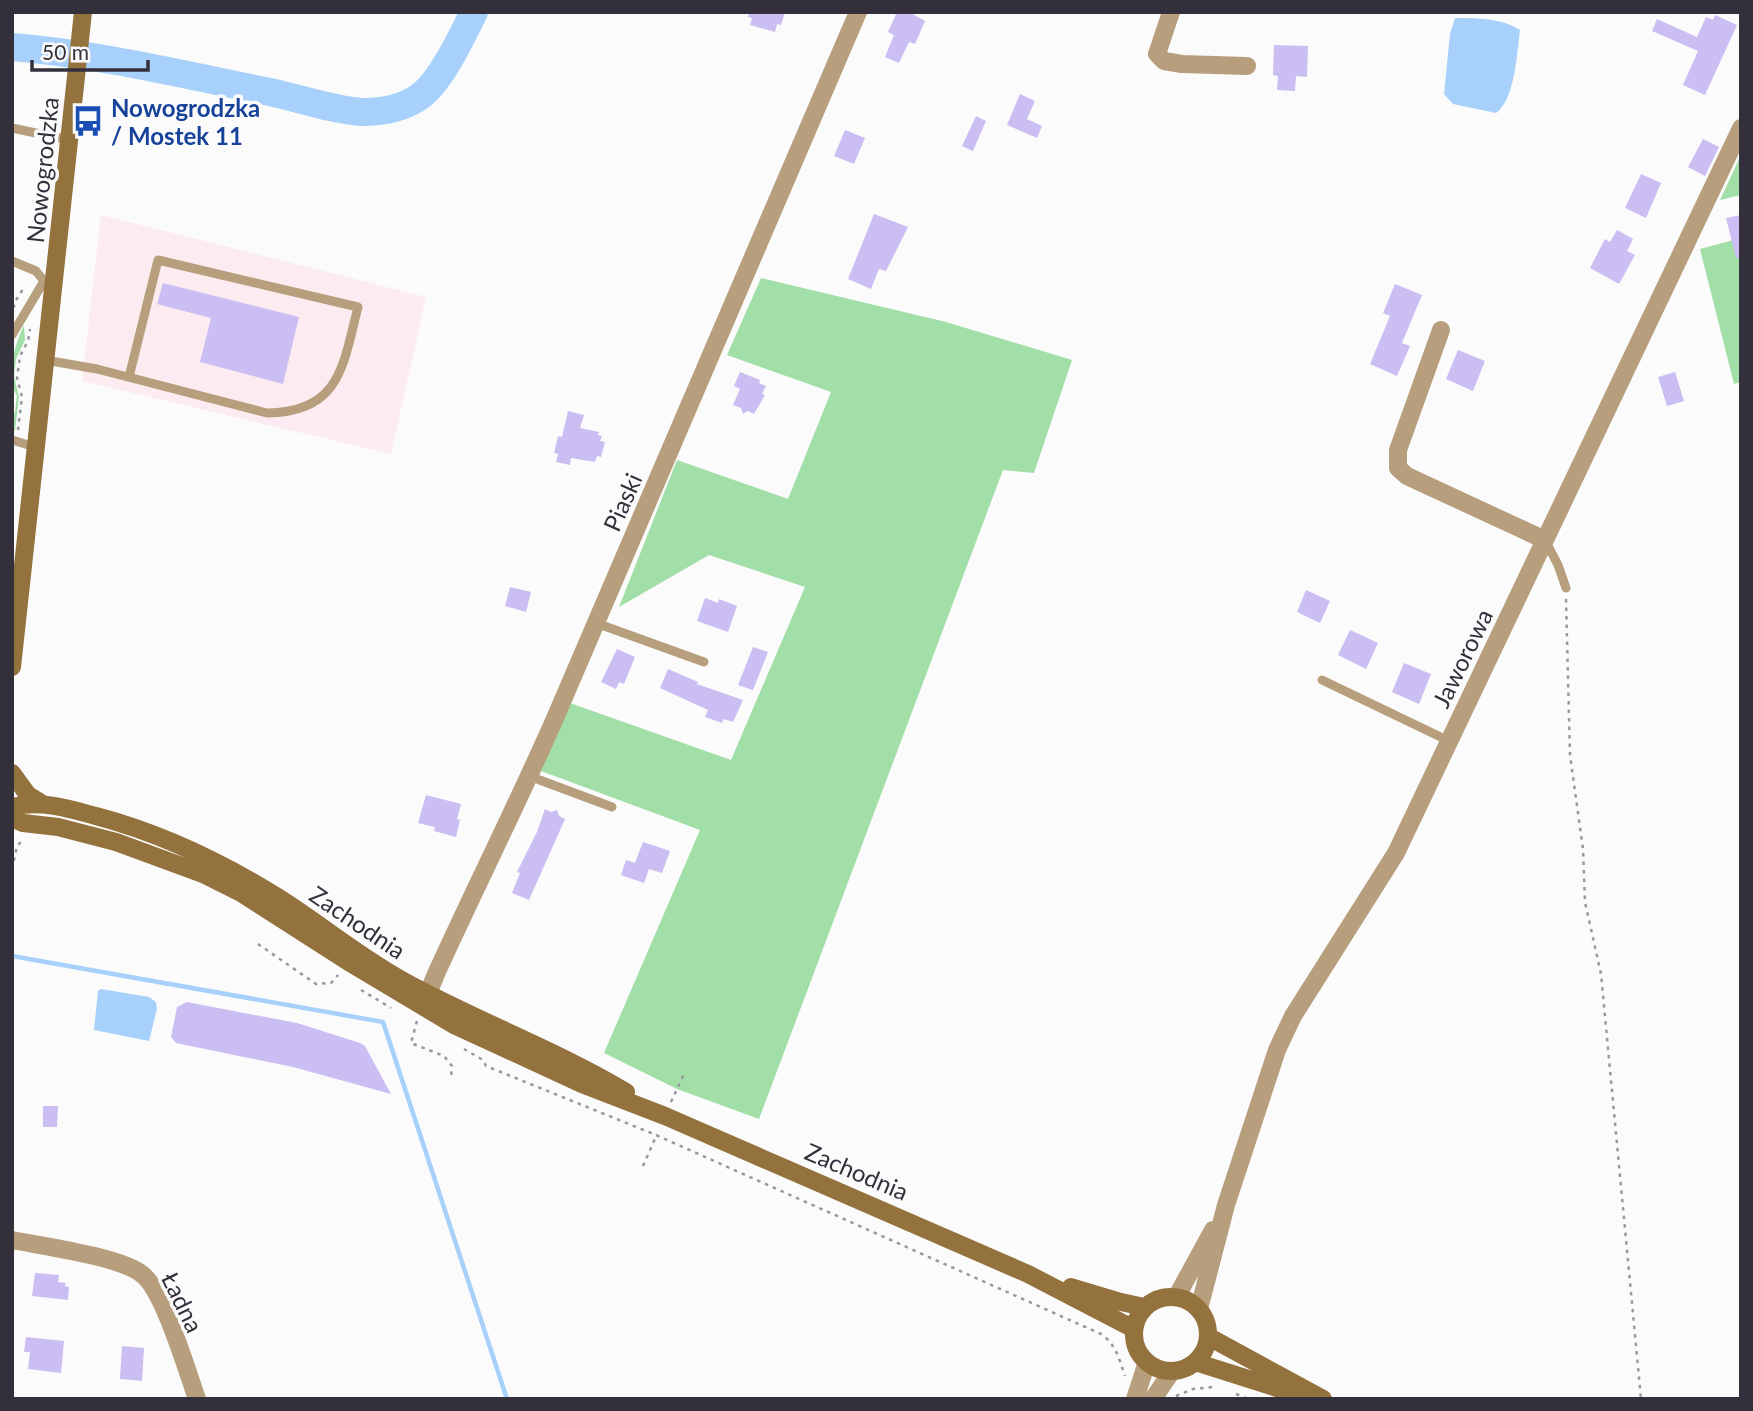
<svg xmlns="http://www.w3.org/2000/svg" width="1753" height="1411" font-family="Lato,sans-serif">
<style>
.commercial{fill:#fcecf1}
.green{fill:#a2dea8}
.water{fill:#a7d1fa}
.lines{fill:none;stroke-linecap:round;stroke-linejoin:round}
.stream{stroke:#a7d1fa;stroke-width:4.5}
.river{stroke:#a7d1fa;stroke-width:28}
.building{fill:#cabef2}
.path{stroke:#9a989e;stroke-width:2.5;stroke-dasharray:3.5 5;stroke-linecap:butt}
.lane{stroke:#b79f7d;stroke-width:9}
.street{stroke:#b79f7d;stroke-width:18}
.secondary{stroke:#94723d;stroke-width:18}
.labels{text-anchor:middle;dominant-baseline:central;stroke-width:7;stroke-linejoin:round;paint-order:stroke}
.transit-label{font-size:24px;font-weight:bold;fill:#164399;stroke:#fbfbfb;text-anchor:start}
.street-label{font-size:24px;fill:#33303b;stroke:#fbfbfb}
</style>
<rect width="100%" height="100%" fill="#fbfbfb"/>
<!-- commercial -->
<path class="commercial" d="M101,215L426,297L391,454L82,381Z"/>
<!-- green -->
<path class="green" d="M1741,155V195L1720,200Z
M1741,238V382L1734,384L1700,249Z
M761,278L946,322L1072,360L1034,473L1003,470L759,1119L677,1089L604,1053L700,830L541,771L570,703L731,760L805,587L709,555L619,607L677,460L788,499L831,392L727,355Z
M24,326L25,340L16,359L14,376L19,397L15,431L12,429V415L15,412L17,395C5,381 15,341 24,326Z"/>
<!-- water -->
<path class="water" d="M1455,18C1476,18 1502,18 1520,30C1517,52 1515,100 1496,113L1453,104L1444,94L1450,34Z
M101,989L149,997L156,1002L157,1009L149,1041L94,1030L98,991Z"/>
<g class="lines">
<!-- stream -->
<path class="stream" d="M12,956L383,1022L507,1399"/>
<!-- river -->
<path class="river" d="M12,47C99,54 185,75 270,92C298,98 336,111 363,112C382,112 403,108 419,97C441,82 462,36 474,12"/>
</g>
<!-- building -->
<path class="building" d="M749,12H785L781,25L777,24L775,32L750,25L752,18L748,17Z
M897,12H909L925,21L915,44L909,42L899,63L885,57L894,35L888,32Z
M1715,15L1737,25L1705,95L1683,85L1698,51L1652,31L1657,19L1697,37L1706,17L1713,20Z
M1274,45L1308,46L1307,77L1296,76L1295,91L1277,90L1278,76L1273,75Z
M1020,94L1035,101L1027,119L1042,126L1037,138L1007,125Z
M976,116L986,121L973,151L962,146Z
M845,130L865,138L854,164L834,156Z
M1703,139L1719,147L1705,176L1688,167Z
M1641,174L1661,183L1646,218L1625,208Z
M874,214L908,227L886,271L879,269L871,289L848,279Z
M1741,215V257L1736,258L1726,218Z
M1617,230L1633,239L1627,251L1635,255L1619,284L1590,268L1605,239L1610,242Z
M163,283L299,317L283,384L200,362L211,318L157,304Z
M1395,284L1422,295L1402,343L1410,346L1397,376L1370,364L1390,316L1383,313Z
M1458,350L1485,361L1473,391L1446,379Z
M740,372L760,380L759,383L766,386L762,394L765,395L754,414L748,411L743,414L741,408L733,405L740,389L734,386Z
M1675,372L1684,401L1667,406L1658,377Z
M568,411L584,415L580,428L599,432L598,435L602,436L600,441L605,442L601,457L597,456L595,462L571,458L570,465L556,462L558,454L554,453L558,436L562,437Z
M510,587L531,592L526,612L505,606Z
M1306,590L1330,601L1320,623L1297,612Z
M705,598L718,603L719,599L737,606L728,632L697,621Z
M1350,630L1378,643L1366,669L1338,655Z
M753,647L768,652L753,690L738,685Z
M617,649L635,657L624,684L619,682L616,689L601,682Z
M1404,663L1431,674L1419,704L1392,692Z
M668,669L698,682L697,684L743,700L733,722L724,719L722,723L705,717L708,710L660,688Z
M426,795L461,804L457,819L460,820L456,837L434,831L435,827L418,823Z
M545,809L551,812L557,810L559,816L565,819L529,900L512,893L520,873L517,872L537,832Z
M643,842L670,851L662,873L649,869L644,883L621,875L626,860L635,863Z
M187,1002L297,1023L360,1043L365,1046L391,1094L293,1067L176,1043L171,1037L177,1007Z
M43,1106H58L57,1127H43Z
M35,1273L59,1275L58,1282L66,1283L65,1286L69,1287L68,1300L32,1296Z
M26,1337L64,1341L61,1373L28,1369L30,1352H24Z
M122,1346L144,1348L142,1381L120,1379Z"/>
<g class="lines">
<!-- path -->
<path class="path" d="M15,307L13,305L25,286
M18,430L22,397L17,378L20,356L28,341L30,329
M1566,599L1570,755L1583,849L1585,902L1601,974L1641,1399
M12,869L17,846L22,841
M258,944L316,984L331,983L338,975
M361,990L391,1008
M417,1021L411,1043L444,1056L452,1066L451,1078
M464,1049L483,1060L486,1066L656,1135L1101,1334C1116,1344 1119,1359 1125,1376
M671,1102L684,1074
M643,1166L657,1134
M1236,1394L1249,1399
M1176,1396L1193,1389L1213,1387"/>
<!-- lane -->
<path class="lane" d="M12,128L69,140
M12,261L36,271L44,281
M12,335L44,281L54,279
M45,360L97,369L267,413C340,412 343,366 358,307L158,260L129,377
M12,440L35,447
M1546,542L1558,565L1566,588
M596,623L704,662
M1322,680L1449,741
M529,776L612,807"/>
<!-- street -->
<path class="street" d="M1171,12L1157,54L1164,61L1182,64L1247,66
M1441,330L1398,450V468L1407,476L1545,540
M423,1006L436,974C475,888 518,803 556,716C658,482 756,246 858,12
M12,1240C42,1246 123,1257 143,1275C164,1292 187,1371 197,1399
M1177,1296L1213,1230
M1199,1309L1226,1205L1277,1050L1293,1016L1396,853L1741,128
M1135,1399L1147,1362
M1153,1399L1172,1371"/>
<!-- secondary -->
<path class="secondary" d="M12,667L83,12
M12,773L28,795L41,803
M12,807C41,800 67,808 96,816C160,833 223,863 279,898C323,926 362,959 407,983C479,1022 556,1050 626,1092
M12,818L23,823L58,827L116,842L203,874L241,893L347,961L454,1025L582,1084L665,1116L1028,1274L1134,1329
M1071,1287L1121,1302L1144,1307
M1134 1334a37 37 0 1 1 74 0a37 37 0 1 1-74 0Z
M1209,1337L1323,1399
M1195,1362L1299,1395"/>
</g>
<!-- icons -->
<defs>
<symbol id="bus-bare" viewBox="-9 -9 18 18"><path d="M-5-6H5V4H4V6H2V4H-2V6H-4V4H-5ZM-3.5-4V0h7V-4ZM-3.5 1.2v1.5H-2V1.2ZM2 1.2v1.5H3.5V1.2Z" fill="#1a4fb4" stroke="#fbfbfb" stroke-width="2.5" paint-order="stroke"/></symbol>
</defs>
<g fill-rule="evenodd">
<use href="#bus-bare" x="66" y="99" width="44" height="44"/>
</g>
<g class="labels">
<!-- transit labels -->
<g class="transit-label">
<text x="111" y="107">Nowogrodzka<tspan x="111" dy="28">/ Mostek 11</tspan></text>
</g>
<!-- street labels -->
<g class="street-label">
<text transform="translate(42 170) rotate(-84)">Nowogrodzka</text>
<text transform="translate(622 502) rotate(-66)">Piaski</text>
<text transform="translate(1462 658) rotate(-64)">Jaworowa</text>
<text transform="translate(358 922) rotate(34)">Zachodnia</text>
<text transform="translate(857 1171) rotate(23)">Zachodnia</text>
<text transform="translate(183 1302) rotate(64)">Ładna</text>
</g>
</g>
<!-- border -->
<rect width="1753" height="1411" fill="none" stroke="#33303b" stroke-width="28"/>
<!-- scale -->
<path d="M32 60v10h116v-10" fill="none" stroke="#33303b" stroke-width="3.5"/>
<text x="42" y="60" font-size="21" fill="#33303b" stroke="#fbfbfb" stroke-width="5" paint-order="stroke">50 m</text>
</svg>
